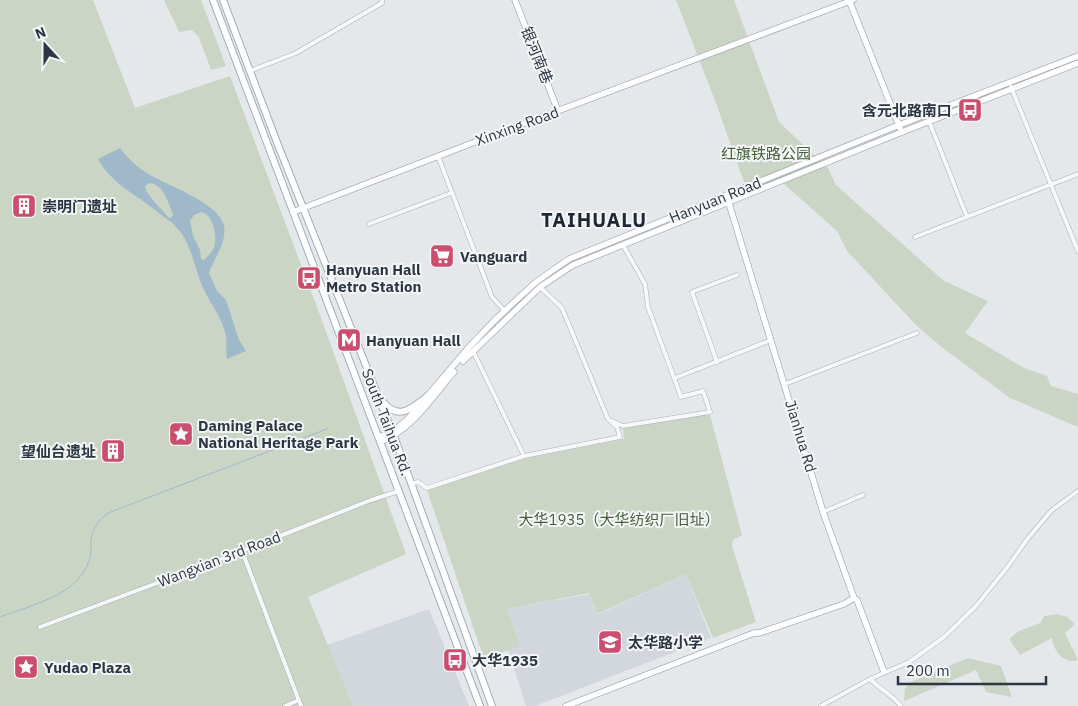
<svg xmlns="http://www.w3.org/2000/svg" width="1078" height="706" font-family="'IBM Plex Sans','Noto Sans SC',sans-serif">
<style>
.built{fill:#d2d7dd}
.green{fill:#cbd5c5}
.water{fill:#a0b9ca;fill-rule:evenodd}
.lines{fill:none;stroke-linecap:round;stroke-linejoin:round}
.stream{stroke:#a0b9ca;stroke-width:1}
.street-casing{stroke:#a9afb5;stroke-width:5}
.secondary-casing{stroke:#a9afb5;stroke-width:7}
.primary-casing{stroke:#a3adb7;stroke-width:8}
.street{stroke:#f7f8f9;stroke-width:4}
.secondary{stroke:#fff;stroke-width:5.5}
.primary{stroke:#fff;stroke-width:6}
.labels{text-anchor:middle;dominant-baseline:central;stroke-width:4;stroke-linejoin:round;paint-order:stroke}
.street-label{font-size:15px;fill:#2c3743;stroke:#f4f6f8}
.poi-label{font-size:15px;font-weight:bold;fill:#2c3743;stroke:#f4f6f8;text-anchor:start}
.park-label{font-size:15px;fill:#455f39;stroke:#f4f6f8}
.district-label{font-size:20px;font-weight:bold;letter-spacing:1px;fill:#1e2834;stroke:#f4f6f8}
</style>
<rect width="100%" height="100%" fill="#e4e8eb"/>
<!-- built -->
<path class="built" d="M686,574L711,638L535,706H526L508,650L520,646L507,609L589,594L597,615Z
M429,609L469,706H353L327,645Z"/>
<!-- green -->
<path class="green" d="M0,0H93L135,108L230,76L320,315L406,554L308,597L353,706H0Z
M164,0H201L226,66L211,70L199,37L192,30L179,32Z
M676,0H734L779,122L828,168L836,185L944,281L988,301L965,333L1024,368L1047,376L1051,386L1078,394V427L1010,398L939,345L916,325L847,251L837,231L784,184L744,182L716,103Z
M703,414L710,415L742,535L733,540L732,546L756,622L713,638L686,574L597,614L589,593L507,609L520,646L484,659L427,490L523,459L624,439L623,428Z
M1058,614L1067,617L1075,624L1065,633L1078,660C1064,665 1053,650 1052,638L1020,655L1009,639L1019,631L1040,623L1044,616Z
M968,658L1001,666L1012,697L986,692L976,670L904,701L905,688L911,682Z"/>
<!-- water -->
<path class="water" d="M120,148C127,157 136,166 145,172C165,185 219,202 224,226C227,243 214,258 209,273L217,291L226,300L239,340L246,351L227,359C225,350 228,341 225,332C221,316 210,303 203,288C194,268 192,242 175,226C171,221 165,218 160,214C139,196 111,184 98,159ZM150,183C164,185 168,203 173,214L172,217L169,218C163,210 145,194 145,186ZM201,212C213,214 218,236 214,247C213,251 208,256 204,260L201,259L200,250L193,236L190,221L194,215Z"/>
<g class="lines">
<!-- stream -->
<path class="stream" d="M0,617C31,605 77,596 89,561C91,556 91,551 91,546C90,532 97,521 108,513L327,429"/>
<defs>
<path id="street" d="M250,71L296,53L382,3V0
M1011,87L1078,251
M929,121L967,217
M438,156L487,284L492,297L505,311
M369,224L451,193
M915,237L1078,174
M473,351L524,456
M717,362L692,292L737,275
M675,378L771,340
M785,384L917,333
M612,421L623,426L710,412L703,391L681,397L648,307L645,284L623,245
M411,484L418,482L427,488L524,456L620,437L617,427L608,419L562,308L540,287
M823,512L863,495
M242,551L301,706
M40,627L242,551L371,500L399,491
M870,679C880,689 892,695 901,706
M285,706L299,700
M821,706L870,679L909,662L944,637L976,606L1009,565L1028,538L1052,510L1078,491"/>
<path id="secondary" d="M515,0L558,111
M849,0L900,128
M728,200L823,512L854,598L857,600L884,672
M293,212L488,137L853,0
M463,361L540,287L573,265L902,132L1078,63
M378,437L392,432L406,421L470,346L498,317L536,282L569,259L899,125L1078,56
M380,442C413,429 432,397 454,372
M566,706L754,633H759L844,604L854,598"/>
<path id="primary" d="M213,0L480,706
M223,0L278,145L394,436L492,706
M382,401C399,422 412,408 429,395"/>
</defs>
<!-- street casing -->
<use href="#street" class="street-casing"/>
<!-- secondary casing -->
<use href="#secondary" class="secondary-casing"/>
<!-- primary casing -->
<use href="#primary" class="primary-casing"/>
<!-- street -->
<use href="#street" class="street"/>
<!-- secondary -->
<use href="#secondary" class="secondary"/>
<!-- primary -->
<use href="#primary" class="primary"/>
</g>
<!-- icons -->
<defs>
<symbol id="bus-square" viewBox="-11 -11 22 22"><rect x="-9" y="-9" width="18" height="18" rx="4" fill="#cb4e6f" stroke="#f4f6f8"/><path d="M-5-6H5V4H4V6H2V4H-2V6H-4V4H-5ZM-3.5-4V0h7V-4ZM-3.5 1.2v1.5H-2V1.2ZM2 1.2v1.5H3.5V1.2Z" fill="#fff"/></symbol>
<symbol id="building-square" viewBox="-11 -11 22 22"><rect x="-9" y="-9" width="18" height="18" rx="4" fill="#cb4e6f" stroke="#f4f6f8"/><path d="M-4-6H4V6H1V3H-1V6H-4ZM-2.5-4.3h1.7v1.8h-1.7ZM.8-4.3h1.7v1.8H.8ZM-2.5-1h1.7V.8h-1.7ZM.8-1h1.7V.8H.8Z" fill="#fff"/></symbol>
<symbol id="supermarket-square" viewBox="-11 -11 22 22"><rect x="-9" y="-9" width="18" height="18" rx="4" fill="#cb4e6f" stroke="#f4f6f8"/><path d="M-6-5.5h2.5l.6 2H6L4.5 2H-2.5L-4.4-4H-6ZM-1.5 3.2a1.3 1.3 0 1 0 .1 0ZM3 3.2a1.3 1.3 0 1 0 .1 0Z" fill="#fff"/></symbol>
<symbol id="metro-square" viewBox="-11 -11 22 22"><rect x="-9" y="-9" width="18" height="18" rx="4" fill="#cb4e6f" stroke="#f4f6f8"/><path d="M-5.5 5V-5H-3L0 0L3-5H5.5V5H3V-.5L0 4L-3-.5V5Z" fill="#fff"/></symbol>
<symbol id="sight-square" viewBox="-11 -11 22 22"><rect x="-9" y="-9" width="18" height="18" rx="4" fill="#cb4e6f" stroke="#f4f6f8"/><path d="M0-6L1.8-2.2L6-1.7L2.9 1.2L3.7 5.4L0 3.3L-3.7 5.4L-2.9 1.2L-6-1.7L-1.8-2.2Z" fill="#fff"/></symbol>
<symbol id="school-square" viewBox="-11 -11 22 22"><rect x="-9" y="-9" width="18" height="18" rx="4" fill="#cb4e6f" stroke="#f4f6f8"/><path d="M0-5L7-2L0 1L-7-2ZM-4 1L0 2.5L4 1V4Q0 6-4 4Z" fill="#fff"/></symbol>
</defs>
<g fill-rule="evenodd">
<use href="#bus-square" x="956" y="96" width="28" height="28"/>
<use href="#building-square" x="10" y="192" width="28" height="28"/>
<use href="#supermarket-square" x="428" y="242" width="28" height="28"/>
<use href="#bus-square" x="295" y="264" width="28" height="28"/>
<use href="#metro-square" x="335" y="326" width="28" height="28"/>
<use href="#sight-square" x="167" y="420" width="28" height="28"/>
<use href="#building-square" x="99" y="437" width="28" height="28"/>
<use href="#school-square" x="596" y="628" width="28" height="28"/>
<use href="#bus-square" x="441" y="646" width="28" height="28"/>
<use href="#sight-square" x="12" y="653" width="28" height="28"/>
</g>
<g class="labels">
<!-- street labels -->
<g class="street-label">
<text transform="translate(537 55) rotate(68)">银河南巷</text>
<text transform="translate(517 126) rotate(-20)">Xinxing Road</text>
<text transform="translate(715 200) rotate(-22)">Hanyuan Road</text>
<text transform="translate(387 422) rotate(69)">South Taihua Rd.</text>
<text transform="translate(801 436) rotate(73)">Jianhua Rd</text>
<text transform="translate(219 559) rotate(-21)">Wangxian 3rd Road</text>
</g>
<!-- poi labels -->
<g class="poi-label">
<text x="952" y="110" text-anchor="end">含元北路南口</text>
<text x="42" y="206">崇明门遗址</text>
<text x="460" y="256">Vanguard</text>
<text x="326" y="269">Hanyuan Hall<tspan x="326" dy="17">Metro Station</tspan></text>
<text x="366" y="340">Hanyuan Hall</text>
<text x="198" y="425">Daming Palace<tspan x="198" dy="17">National Heritage Park</tspan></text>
<text x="96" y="451" text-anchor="end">望仙台遗址</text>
<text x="628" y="642">太华路小学</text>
<text x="472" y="660">大华1935</text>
<text x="44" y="667">Yudao Plaza</text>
</g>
<!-- park labels -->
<g class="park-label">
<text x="766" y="153">红旗铁路公园</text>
<text x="619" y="519">大华1935（大华纺织厂旧址）</text>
</g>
<!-- district labels -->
<g class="district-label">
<text x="594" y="219">TAIHUALU</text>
</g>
</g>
<!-- north arrow -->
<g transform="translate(45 45) rotate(339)" stroke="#f4f6f8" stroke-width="4" paint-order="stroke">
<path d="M0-4L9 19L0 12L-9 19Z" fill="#2c3743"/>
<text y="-8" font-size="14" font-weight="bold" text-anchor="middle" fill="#2c3743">N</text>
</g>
<!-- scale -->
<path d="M898 676v8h148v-8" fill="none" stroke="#2c3743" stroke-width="2.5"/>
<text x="906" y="676" font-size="15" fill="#2c3743" stroke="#f4f6f8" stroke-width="4" paint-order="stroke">200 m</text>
</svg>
